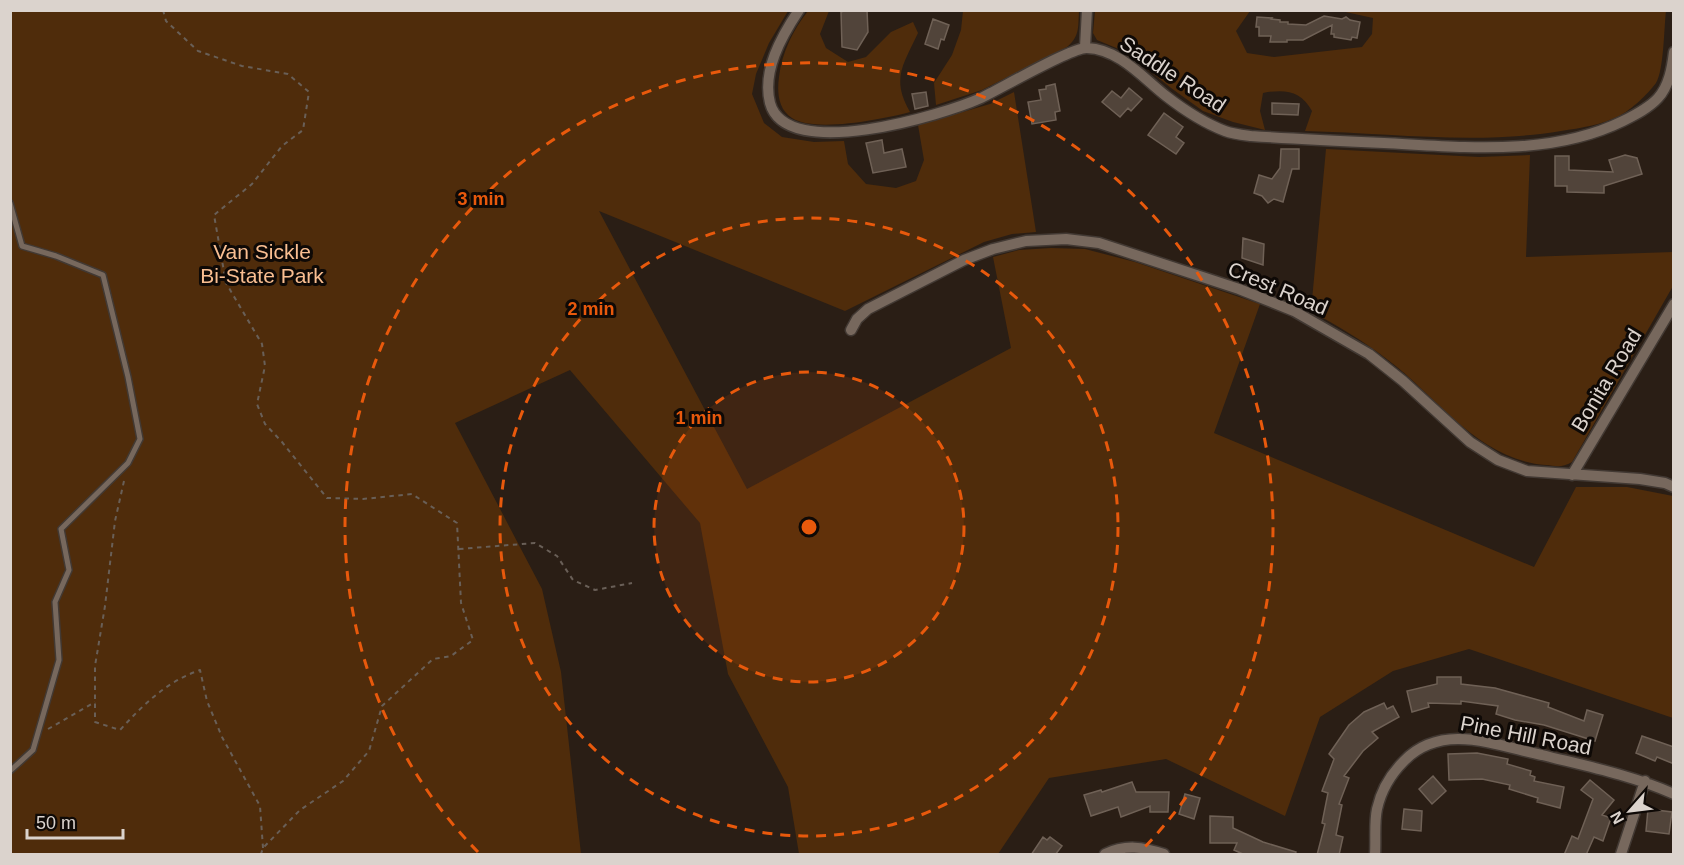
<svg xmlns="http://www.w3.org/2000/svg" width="1684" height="865" font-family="Helvetica,sans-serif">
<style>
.green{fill:#4f2c0b}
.building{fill:#51443a;stroke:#6f6156;stroke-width:1.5}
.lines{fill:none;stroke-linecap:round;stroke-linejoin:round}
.service-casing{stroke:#423933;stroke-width:8}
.minor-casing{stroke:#423933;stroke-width:13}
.path{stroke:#695f57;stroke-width:2;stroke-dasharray:4.5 4.5;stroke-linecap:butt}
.service{stroke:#77685d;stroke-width:5}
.minor{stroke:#77685d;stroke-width:10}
.ring{fill:none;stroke:#e8590c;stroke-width:3;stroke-dasharray:10 8}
.labels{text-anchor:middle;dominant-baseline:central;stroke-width:6;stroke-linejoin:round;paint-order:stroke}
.street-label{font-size:21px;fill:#dbd3cd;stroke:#0e0906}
.park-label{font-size:21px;fill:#f9be91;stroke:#0e0906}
.centre{fill:#e8590c;stroke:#0e0906;stroke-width:3}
.ring-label{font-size:18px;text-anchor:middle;font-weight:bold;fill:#e8590c;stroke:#0e0906;stroke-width:6;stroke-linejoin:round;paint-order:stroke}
</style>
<rect width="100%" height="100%" fill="#2a1e15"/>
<!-- green -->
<path class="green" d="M10,11H788L769,43L756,74L752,94L764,123L782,137L814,142L844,141L848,164L866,184L896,188L916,181L924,160L918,125L990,104L1014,92L1036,232L1012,234L984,242L845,311L599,211L747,489L1011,348L993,257L1019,250L1051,248L1085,249L1135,262L1260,304L1214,433L1534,567L1576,487H1627L1673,496V718L1469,649L1393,671L1320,717L1285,816L1166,759L1049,778L998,854H799L788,787L728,674L700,523L570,370L455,423L542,589L561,672L581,854H11Z
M808,11H829L820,34L826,48L848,62L866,57L891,32L913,22L918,33C903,65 891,79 910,112C884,119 815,133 792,118C778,109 777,92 779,77C782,52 793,30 808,11Z
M963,11H1079C1078,27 1080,36 1067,47L982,90L936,105L934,83L952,55L961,30Z
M1095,11H1250L1236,31L1247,53L1274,57L1362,47L1372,34L1373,18L1341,11H1666C1664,27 1664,70 1656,83C1648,94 1631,110 1619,116C1601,125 1581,128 1561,131C1478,145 1389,133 1305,131L1312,111C1301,90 1284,89 1263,93L1260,111L1265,130L1233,122L1203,111L1171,88L1126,52L1097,40L1093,33Z
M1326,149L1479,157L1530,155L1526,257L1673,252V286L1572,462C1562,468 1556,466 1546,465C1478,460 1438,397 1388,360C1364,341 1337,326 1311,311Z"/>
<!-- building -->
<path class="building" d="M846,10H867L868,32L857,50L842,47L841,12Z
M1324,16L1342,19L1346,17L1350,20L1360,22L1357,38L1352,37L1351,40L1334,37V34H1331L1332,25L1303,40H1287V42H1270L1271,36H1259V27H1256L1257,17L1272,18L1271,19L1280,20V22H1288V24L1306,25Z
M933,19L949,25L944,40L941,39L938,49L925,44Z
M1055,84L1060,111L1055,112L1056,120L1032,124L1028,102L1041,100L1039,90L1046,89V86Z
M1129,88L1142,99L1131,111L1128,108L1120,117L1102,102L1112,91L1121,98Z
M926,92L928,106L915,109L912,94Z
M1272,103L1299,104L1298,115L1272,114Z
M1164,113L1183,127L1176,137L1184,143L1176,154L1148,135Z
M882,140L884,153L902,149L906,167L873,173L866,143Z
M1281,149H1299V169H1292L1283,202L1274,199L1268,203L1262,196L1254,193L1259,175L1272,179L1280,168Z
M1625,155L1637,158L1642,174L1604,186V193L1567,192V186H1555V156H1569V170L1613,172L1609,160Z
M1243,238L1264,244L1263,265L1242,258Z
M1437,677H1461V684L1495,688L1549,703L1548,707L1584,721L1587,710L1603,715L1595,741L1544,725L1515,720L1496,714L1498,706L1461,701V704L1428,703L1429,707L1412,712L1407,691L1437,684Z
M1384,703L1387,709L1393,706L1399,717L1372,732L1378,738L1363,751L1344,776L1349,778L1339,804L1342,805L1336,835L1343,837L1339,855H1317L1325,824L1322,823L1328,793L1322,791L1334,759L1329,754L1349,725L1364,712Z
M1642,736L1674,747V764L1657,757L1655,761L1636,753Z
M1477,753L1508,759L1507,764L1531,771L1530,775L1535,777L1534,781L1564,787L1560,808L1537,802L1538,798L1509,789L1510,785L1482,779L1449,780L1448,754Z
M1433,776L1446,791L1432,804L1419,789Z
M1590,780L1614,800L1602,815L1611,818L1603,841L1594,837L1586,855H1564L1572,836L1578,839L1593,799L1581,790Z
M1132,782L1136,792H1169L1168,812H1150V806L1121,817L1118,807L1091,816L1084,795L1101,790L1102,792Z
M1185,794L1200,798L1194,819L1179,814Z
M1404,809L1422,811L1421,831L1402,829Z
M1648,809L1672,812L1669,834L1646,831Z
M1210,816L1233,817V828L1263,842L1296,852L1295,855H1245L1234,850L1237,843H1210Z
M1043,837L1047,840L1050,837L1062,846L1055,855H1031Z"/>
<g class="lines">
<defs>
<path id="service" d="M10,203L22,246L56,256L103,275L128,377L140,439L128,463L61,529L69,570L55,602L59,660L33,750L10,771"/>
<path id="minor" d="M799,10C781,37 762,71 770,103C786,163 943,115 981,98C1000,89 1072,47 1087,48C1119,49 1143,78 1166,96C1184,110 1204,123 1225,131C1233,134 1243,135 1251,136C1296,139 1340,141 1384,143C1463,147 1550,157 1623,121C1635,115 1649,108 1658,98C1669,86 1672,68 1674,52
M1085,47L1087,10
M851,330L857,319L868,309L964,260L993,249L1026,241L1066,239L1099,243L1239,289L1294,311L1369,354L1403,381L1470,442L1498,460L1527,471L1640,479L1665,483L1674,487
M1572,475L1674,304
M1105,854C1126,844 1143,847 1164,854
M1375,854C1376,840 1374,823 1377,809C1381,791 1391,774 1404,761C1442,722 1495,745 1542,755C1586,766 1631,775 1674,794
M1621,854L1645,781"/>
</defs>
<!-- service casing -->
<use href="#service" class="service-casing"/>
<!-- minor casing -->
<use href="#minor" class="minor-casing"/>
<!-- path -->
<path class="path" d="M163,10L166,21L198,51L242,66L288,74L309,92L303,130L282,146L252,184L214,215L226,283L262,344L265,366L257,404L265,424L282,442L327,498L363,499L412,494L457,523L461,603L473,640L451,656L433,659L382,706L369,751L343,781L300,810L263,848L261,854
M124,481L115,521L105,606L95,666V722L120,730C144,704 166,682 200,670L207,701L222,737L260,806L263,848
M459,549L535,543L557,556L573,580L595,590L632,583
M48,729L95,702"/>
<!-- service -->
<use href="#service" class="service"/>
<!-- minor -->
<use href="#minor" class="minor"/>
</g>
<!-- distance rings -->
<circle cx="809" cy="527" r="155" fill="#e8590c" fill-opacity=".12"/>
<g class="ring">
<circle cx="809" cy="527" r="155"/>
<circle cx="809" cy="527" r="309"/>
<path d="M478 852A464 464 0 1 1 1140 852"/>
</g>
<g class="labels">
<!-- street labels -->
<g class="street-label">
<text transform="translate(1173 74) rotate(33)">Saddle Road</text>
<text transform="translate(1278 288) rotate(23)">Crest Road</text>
<text transform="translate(1606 380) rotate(-59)">Bonita Road</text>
<text transform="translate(1526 735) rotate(11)">Pine Hill Road</text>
</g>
<!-- park labels -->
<g class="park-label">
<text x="262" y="251">Van Sickle<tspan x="262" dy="24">Bi-State Park</tspan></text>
</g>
</g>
<circle cx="809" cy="527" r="9" class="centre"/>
<g class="ring-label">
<text x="481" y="205">3 min</text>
<text x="591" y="315">2 min</text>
<text x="699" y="424">1 min</text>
</g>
<!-- border -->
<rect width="1684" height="865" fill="none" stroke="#dbd3cd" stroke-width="24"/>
<!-- north arrow -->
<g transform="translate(1630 811) rotate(242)" stroke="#0e0906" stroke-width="4.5" paint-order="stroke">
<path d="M0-4.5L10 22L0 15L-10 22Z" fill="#dbd3cd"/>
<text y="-9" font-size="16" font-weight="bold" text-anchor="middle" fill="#dbd3cd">N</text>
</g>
<!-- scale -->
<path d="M27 829v9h96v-9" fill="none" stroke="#dbd3cd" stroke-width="3"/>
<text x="36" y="829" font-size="18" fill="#dbd3cd" stroke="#0e0906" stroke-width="4.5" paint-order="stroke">50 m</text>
</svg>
